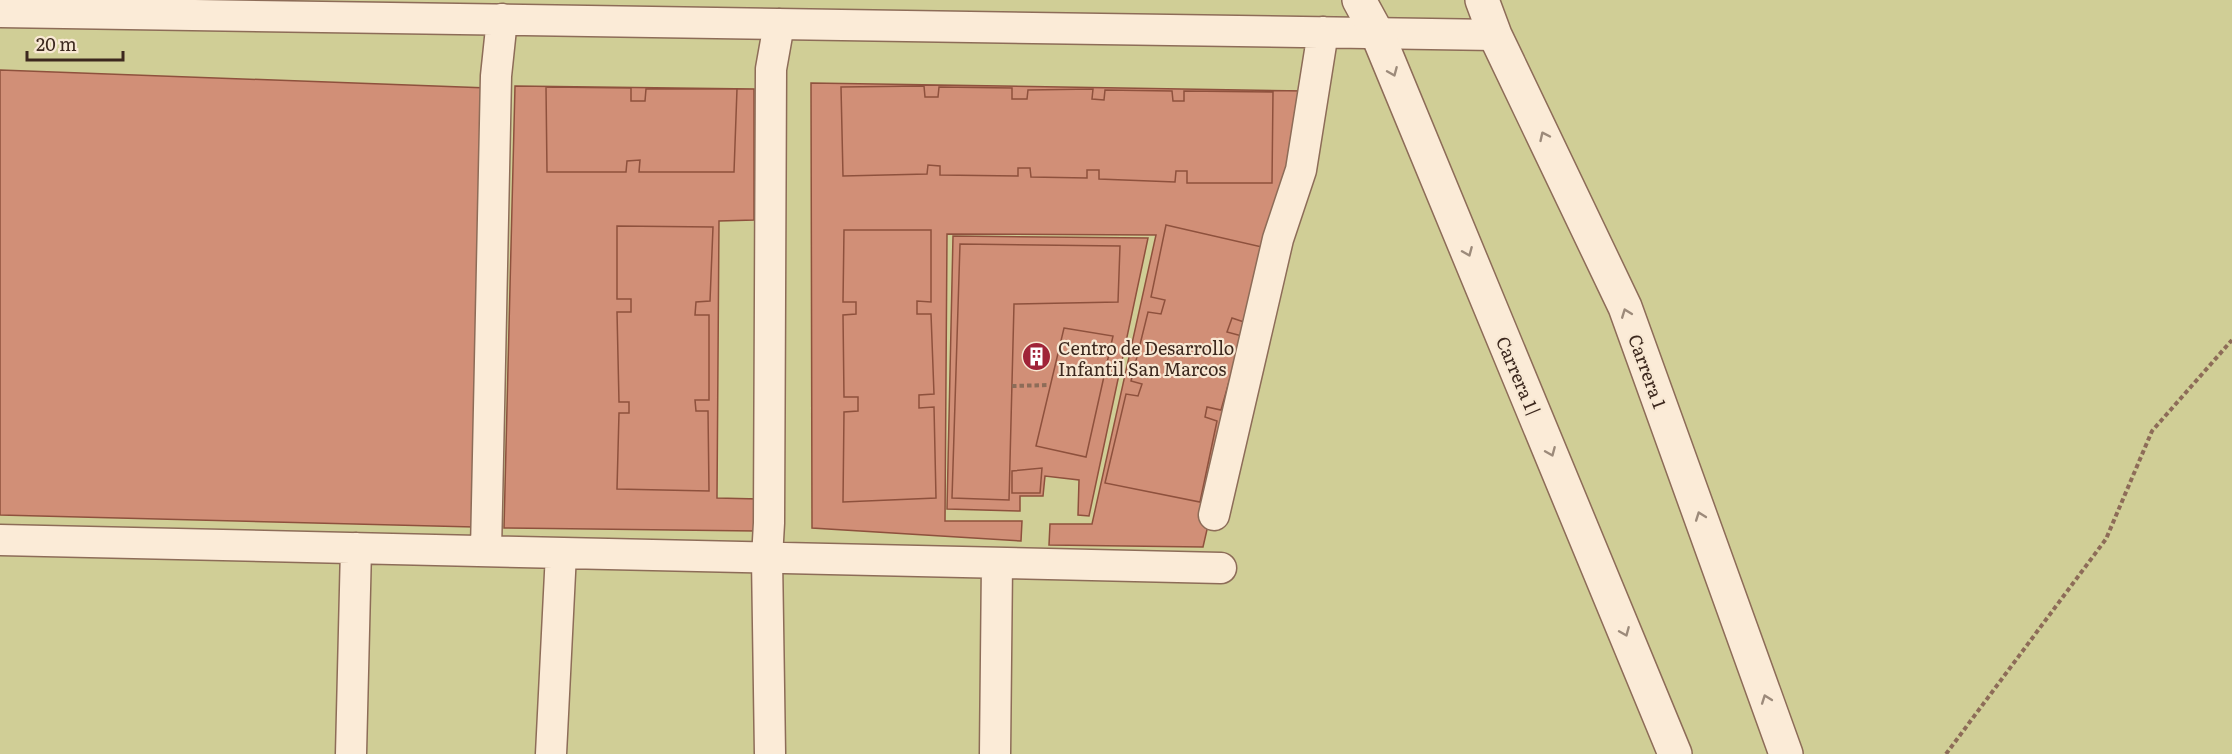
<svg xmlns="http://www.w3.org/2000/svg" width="2232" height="754" font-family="Literata,serif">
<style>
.green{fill:#d0ce96}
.building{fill:#d18f77;stroke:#8e513d;stroke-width:1.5}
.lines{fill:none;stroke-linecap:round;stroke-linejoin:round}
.minor-casing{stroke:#8d6c58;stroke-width:33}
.tertiary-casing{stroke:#8d6c58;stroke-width:36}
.path{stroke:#8d6c58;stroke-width:4;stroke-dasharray:4.5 3;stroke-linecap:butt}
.minor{stroke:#fbebd7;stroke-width:30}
.tertiary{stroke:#fbebd7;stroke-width:33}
.oneway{stroke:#9c8a7a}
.labels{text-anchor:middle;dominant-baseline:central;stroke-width:4.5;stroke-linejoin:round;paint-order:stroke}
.poi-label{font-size:18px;fill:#3c281e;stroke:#f8e8d3;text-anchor:start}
.street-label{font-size:18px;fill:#3c281e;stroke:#f8e8d3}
</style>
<rect width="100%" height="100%" fill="#f1ddc3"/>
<!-- green -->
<path class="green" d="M0,0H2232V754H0Z"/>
<!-- building -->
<path class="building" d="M0,70L488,88L474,527L0,515Z
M811,83L1304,91L1272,248L1203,547L1049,545L1050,524H1092L1156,235L947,234L945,521H1022L1021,541L812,528Z
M515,86L754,89V220L719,221L717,498L759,499L756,531L504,528Z
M924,86L925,97H938L939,87L1012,88V99H1027L1028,90L1093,89L1092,99L1104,100L1105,90L1172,91L1173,101H1184V91L1273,92L1272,183H1187V171H1176L1175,182L1099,179V170H1087V178L1031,177L1030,168H1018V176L940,175V166L928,165L927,174L843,176L841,87Z
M546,87L631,88V101H645L646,89H737L734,172H639L640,160L627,161L626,172H547Z
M1166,225L1262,247L1244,322L1232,318L1227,332L1242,336L1221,410L1207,407L1205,417L1217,421L1200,502L1105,483L1126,394L1138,396L1142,384L1131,381L1148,312L1161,314L1165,300L1151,297Z
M617,226L713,227L710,301L696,302L695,315H709V400H695L696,411H708L709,491L617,489L619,413H629V402H619L617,312H631V299H617Z
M844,230H931V302L917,301V314H931L934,394L919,395V408L934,407L936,498L843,502L844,412L858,411V397H844L843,315L856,314V302H843Z
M953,236L1148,238L1089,516L1078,515L1079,480L1045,476L1043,496H1020V511L947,509Z
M960,244L1120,246L1118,302L1014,304L1009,500L952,498Z
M1064,328L1113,336L1086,457L1036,446Z
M1042,468L1040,493H1012V471Z"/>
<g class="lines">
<defs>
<path id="minor" d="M0,12L1495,35
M1214,515L1278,239L1301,170L1323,32
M0,540L1221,568
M486,551L496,76L502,19
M351,754L356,548
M551,754L561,553
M770,754L767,558L769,523L771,69L779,24
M995,754L997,563"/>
<path id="tertiary" d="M1359,0L1377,33L1675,754
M1482,0L1495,35L1625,307L1786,754"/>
</defs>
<!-- minor casing -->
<use href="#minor" class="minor-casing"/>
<!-- tertiary casing -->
<use href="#tertiary" class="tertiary-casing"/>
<!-- path -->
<path class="path" d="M1012,386L1049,385
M1946,754L2106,539L2152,431L2232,340"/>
<!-- minor -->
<use href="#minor" class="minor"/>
<!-- tertiary -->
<use href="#tertiary" class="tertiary"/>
</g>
<!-- one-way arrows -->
<defs><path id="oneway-chevron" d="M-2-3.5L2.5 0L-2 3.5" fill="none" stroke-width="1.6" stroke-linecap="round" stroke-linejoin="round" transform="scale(1.5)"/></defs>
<g class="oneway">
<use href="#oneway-chevron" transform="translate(1393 72) rotate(67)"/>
<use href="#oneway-chevron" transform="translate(1544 136) rotate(-115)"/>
<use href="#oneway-chevron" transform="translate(1468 252) rotate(67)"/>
<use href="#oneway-chevron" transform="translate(1626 313) rotate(-111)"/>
<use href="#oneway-chevron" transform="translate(1551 452) rotate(67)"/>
<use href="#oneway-chevron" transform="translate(1700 516) rotate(-110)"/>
<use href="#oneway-chevron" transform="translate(1625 632) rotate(67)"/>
<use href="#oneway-chevron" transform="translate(1766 699) rotate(-110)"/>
</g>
<!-- icons -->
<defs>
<symbol id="building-disc" viewBox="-11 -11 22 22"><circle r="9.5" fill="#a02438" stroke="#f8e8d3"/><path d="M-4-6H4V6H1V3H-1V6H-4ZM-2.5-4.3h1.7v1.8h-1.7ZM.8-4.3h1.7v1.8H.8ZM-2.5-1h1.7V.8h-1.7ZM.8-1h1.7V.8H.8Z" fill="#fff"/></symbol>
</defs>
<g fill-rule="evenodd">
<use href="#building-disc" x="1020" y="340" width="33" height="33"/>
</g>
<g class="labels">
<!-- poi labels -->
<g class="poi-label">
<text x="1058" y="347">Centro de Desarrollo<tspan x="1058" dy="21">Infantil San Marcos</tspan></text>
</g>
<!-- street labels -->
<g class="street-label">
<text transform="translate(1648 371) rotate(70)">Carrera 1</text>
<text transform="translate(1519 376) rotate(67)">Carrera 1|</text>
</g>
</g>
<!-- scale -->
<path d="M27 51v9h96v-9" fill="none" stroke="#3c281e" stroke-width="3"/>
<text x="36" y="51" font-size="18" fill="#3c281e" stroke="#f8e8d3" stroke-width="4.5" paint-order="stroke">20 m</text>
</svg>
